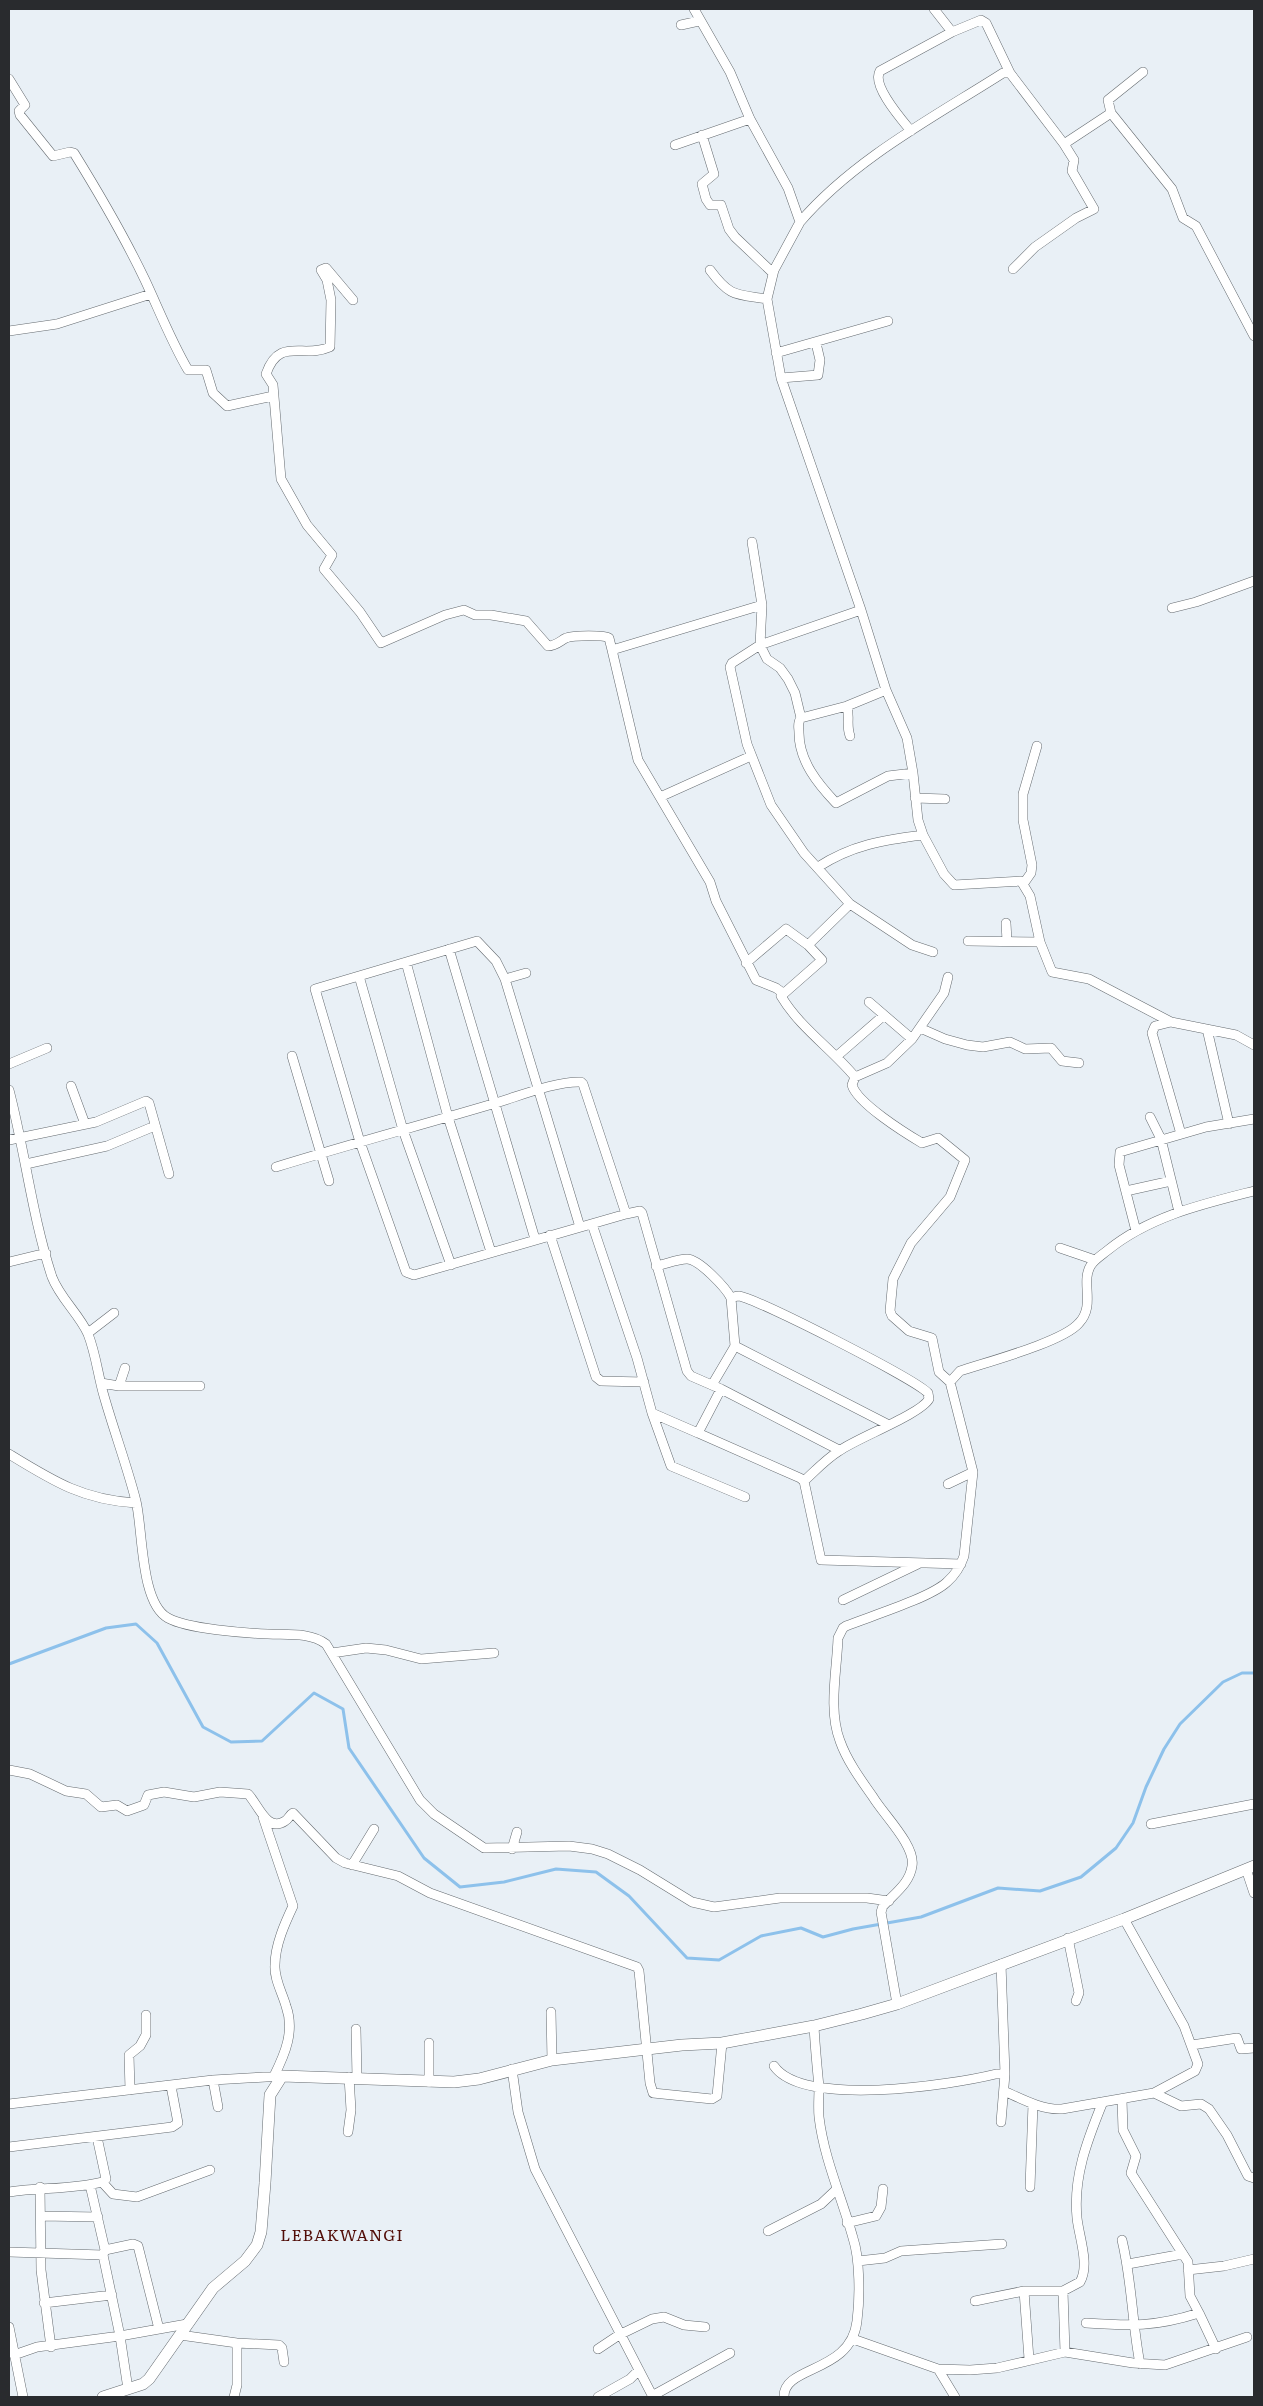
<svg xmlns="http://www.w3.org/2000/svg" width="1263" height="2406" font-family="Literata,serif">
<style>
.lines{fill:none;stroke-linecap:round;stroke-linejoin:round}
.stream{stroke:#8dc1eb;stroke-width:3}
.minor-casing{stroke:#656b70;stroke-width:10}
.tertiary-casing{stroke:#656b70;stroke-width:12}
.minor{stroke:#fff;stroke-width:9}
.tertiary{stroke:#fff;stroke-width:11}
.labels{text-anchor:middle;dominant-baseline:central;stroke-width:4.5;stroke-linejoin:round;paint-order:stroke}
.quarter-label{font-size:16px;letter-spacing:1px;fill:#510d08;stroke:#e9f0f6}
</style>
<rect width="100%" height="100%" fill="#e9f0f6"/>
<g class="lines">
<!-- stream -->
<path class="stream" d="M9,1664L106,1628L136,1624L157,1643L203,1727L231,1742L262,1741L314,1693L343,1709L349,1748L424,1858L460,1887L504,1882L556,1869L596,1872L629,1896L687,1958L719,1960L761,1936L801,1928L823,1937L853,1929L921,1917L998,1888L1040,1891L1081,1877L1116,1848L1133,1823L1146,1787L1164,1749L1180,1724L1223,1682L1242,1673H1254"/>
<defs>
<path id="minor" d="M694,9L730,72L750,119L788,188L800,222L774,270L767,299L781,378L861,610L886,690L907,738L913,773L918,820L923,835L944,874L954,885L1021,881L1030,896L1040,942L1052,972L1089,979L1171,1022L1236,1035L1254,1045
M934,9L952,32
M681,25L699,21
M1143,72L1108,100L1111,113L1172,189L1183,218L1196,226L1254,336
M9,79L25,105L19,111L20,115L53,156L70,152L74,153C100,195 124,236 145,280C159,310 171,341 188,370H206L213,393L227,406L273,396
M911,131C902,120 871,85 880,71L952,32L981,20L986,23L1010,73
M702,135L714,174L702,184L706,199L710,205H721L729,229L735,237L773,273
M675,145L750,119
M800,222C854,159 934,117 1003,73H1010L1064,144L1111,113
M1013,269L1035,247L1076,218L1094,209L1072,171L1074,160L1064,144
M710,270C730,297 735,294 767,299
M353,300L326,268L321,270L327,280L331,300L330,347C303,359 279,336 266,374L273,385L281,479L307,525L332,555L324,569L360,612L381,643L445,615L464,610L475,615H491L526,621L548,646C556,646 560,641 566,638C573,635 605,635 609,638L612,650L762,605
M9,331L57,324L151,294
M776,353L888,321
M781,378L818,375L820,360L816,343
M752,542L762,605L760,645L767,659L780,668L788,679L795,693L801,718L847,706L886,690
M1172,608L1196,602L1254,581
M612,650L638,760L710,882L716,901L756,980L776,988L783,993
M847,706C850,717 846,725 850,736
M801,718C797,723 799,727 799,733C799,761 818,784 836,803L888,776L913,773
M660,797L751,756
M915,798L945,799
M818,867C852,845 883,840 923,835
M1024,883L1031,873L1032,865L1023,820V794L1037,746
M850,904L912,945L933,952
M1006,923L1007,941
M968,941L1040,942
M808,945L822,960L781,996C800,1028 832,1049 855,1077L887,1063L912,1039
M449,949L535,1239
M406,962L448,1117L491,1252
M746,963L786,929L808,945L850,904L804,853L771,805L747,744L730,667L732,663L760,645L861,610
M359,976L403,1130L451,1265
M505,979L526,973
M869,1002L912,1039L944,993L948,977
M1171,1022L1155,1026L1152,1033L1181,1134
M920,1028L945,1039L967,1045L983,1047L1010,1042L1025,1049L1051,1048L1062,1061L1079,1063
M1207,1029L1229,1124
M292,1056L329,1181
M837,1056L883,1016
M9,1064L47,1048
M855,1077L852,1085C857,1103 905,1133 922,1143L938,1138L965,1160L950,1197L911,1243L893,1279L890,1311L892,1316L909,1331L932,1338L939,1372L950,1382L973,1472L964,1556C961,1565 955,1575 947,1582C930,1598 871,1616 846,1626L843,1628L838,1638C837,1670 828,1710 840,1741C847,1761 861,1780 873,1797C883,1814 916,1846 912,1866C910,1883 894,1894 883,1906L881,1912L897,2004
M71,1086L85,1124
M9,1090C25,1151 32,1216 52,1277C60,1298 79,1314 88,1334C96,1354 98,1376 104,1396C114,1431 127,1466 136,1501C143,1529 140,1603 168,1618C188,1629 244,1633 268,1634C287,1635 310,1632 326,1644L420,1800L434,1814L484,1848L569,1846L592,1849L608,1854L640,1870L692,1902L714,1907L780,1898H867L889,1901
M1150,1117L1161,1139L1179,1212
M9,1140L96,1122L146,1101L149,1103L169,1174
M26,1164L107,1146L150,1128
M276,1167C347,1145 418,1126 489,1105C515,1098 554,1081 581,1082L583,1084L626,1214L414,1275L406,1272L360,1142L315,989L477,941L496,961L505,979L580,1227
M1126,1191L1171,1181
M626,1214L640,1211L642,1213L687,1371L691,1376L721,1389L839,1450
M592,1224L637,1358L652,1413L698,1433
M1136,1231L1119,1165L1120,1152L1206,1127L1254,1119
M550,1235L596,1377L601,1381L644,1382
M1060,1248L1095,1260
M9,1262L46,1253
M656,1266C666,1264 678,1259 687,1259C699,1259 726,1288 731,1298
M88,1333L114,1313
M735,1346L887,1424
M950,1382L960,1371C987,1362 1063,1342 1079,1323C1096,1305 1080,1282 1091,1265C1095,1259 1102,1255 1108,1250C1150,1216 1203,1204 1254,1191
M101,1383L119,1386H200
M712,1385L735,1346L731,1298C735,1297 735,1296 739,1296C758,1299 915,1379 928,1393L929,1399C921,1414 857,1438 839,1451C826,1459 815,1471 804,1481
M119,1386L125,1368
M721,1389L698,1433L800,1478L804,1481L821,1560L961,1564
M652,1413L671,1466L745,1497
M9,1454C53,1481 83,1500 136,1503
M948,1484L973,1472
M843,1600L918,1564
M332,1653L366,1648L386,1650L421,1659L494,1653
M9,1770L30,1774L66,1791L86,1794L101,1807L117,1805L127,1811L144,1805L148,1795L164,1792L194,1797L220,1792L248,1794C258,1804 267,1833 285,1821C289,1819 289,1815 293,1813L336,1858L345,1863L398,1876L430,1893L637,1967L639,1971L650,2083L653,2093L712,2099L717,2096L722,2043
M263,1817L293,1906C285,1923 275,1945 275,1965C274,1979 282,1992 286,2006C295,2031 285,2054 274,2076
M1151,1824L1254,1804
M512,1849L517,1832
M352,1865L374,1829
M1246,1869L1254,1893
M1068,1938L1079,1993L1076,2001
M1001,1964L1005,2074L1001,2122
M551,2012L552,2060
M356,2029L357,2078
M1192,2045L1237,2038L1241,2049L1254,2048
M774,2066C803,2108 951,2085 996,2074H1005
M512,2069L518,2112L535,2169L653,2397
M213,2080L218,2107
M429,2082V2043
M130,2090L129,2055L140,2046L146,2035V2015
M1004,2091C1022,2099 1042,2110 1062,2109L1154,2093L1195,2071L1198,2064L1184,2026L1124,1919
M1154,2093L1181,2106L1201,2104L1209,2109L1227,2135L1248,2176L1254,2178
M1122,2100L1123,2130L1136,2156L1131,2173L1188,2262L1190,2296L1199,2313
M9,2104L213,2080L282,2076
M348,2132L351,2110L349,2077
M9,2147L172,2127L178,2123L171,2086
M102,2182L113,2194L137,2197L210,2170
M40,2187L41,2270L51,2347
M1030,2187L1033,2104
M9,2192C40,2187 71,2190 102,2182L106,2179L97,2137
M41,2216L98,2217
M847,2223L876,2216L881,2207L883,2189
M768,2231L821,2204L837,2189
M1122,2240C1132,2281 1132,2323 1140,2364
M105,2250L133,2244L138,2246L159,2329
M9,2252L103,2255
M858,2261L885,2258L901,2251L1002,2244
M1128,2264L1183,2254
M1188,2270L1224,2266L1254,2259
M1024,2291L1029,2359
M1063,2291L1065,2352
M975,2301L1024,2291H1063L1080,2282C1090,2265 1079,2237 1077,2218C1073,2177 1087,2141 1102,2104
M44,2303L112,2295
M1086,2323C1131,2326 1155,2327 1199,2313L1216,2349
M9,2327L23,2397
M180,2335L237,2343L279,2345L282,2348L284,2362
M853,2339L938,2369L970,2370L997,2368L1065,2352L1133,2363L1165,2365L1247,2337
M598,2349L619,2335L652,2319L664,2317L684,2325L705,2327
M14,2355L37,2347L120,2336L103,2255L105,2250L90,2185
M938,2369L955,2397
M128,2389L120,2336L187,2324
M652,2396L730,2353
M234,2397L237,2385V2343
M598,2397L630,2379L639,2370
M784,2397C783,2365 851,2374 857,2321C860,2298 860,2259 853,2238C842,2198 824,2159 819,2117C818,2107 819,2097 819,2087C817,2066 815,2046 814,2026"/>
<path id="tertiary" d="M103,2397L143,2384L149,2379L213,2288L245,2261L257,2245L261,2232L265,2183L270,2095L282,2076L454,2082L479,2079L552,2060L682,2045L722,2043L814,2026L862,2014L897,2004L1124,1919L1254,1866"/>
</defs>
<!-- minor casing -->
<use href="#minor" class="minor-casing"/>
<!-- tertiary casing -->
<use href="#tertiary" class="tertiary-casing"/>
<!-- minor -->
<use href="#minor" class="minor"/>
<!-- tertiary -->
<use href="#tertiary" class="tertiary"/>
</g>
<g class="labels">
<!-- quarter labels -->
<g class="quarter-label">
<text x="342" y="2234">LEBAKWANGI</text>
</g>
</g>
<!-- border -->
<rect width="1263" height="2406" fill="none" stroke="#292b2e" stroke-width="20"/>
</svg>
